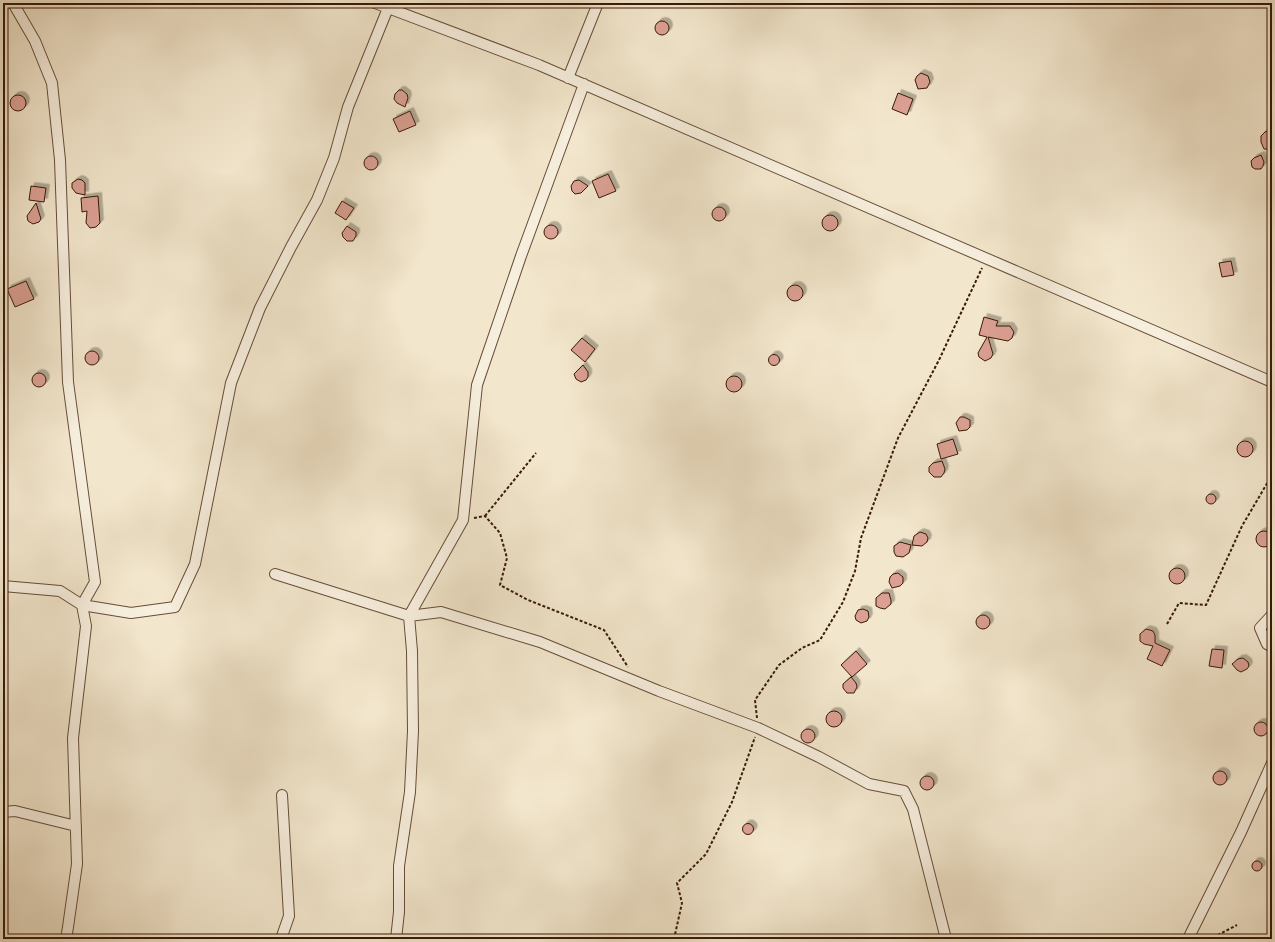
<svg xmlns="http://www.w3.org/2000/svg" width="1275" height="942" font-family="'IM FELL Great Primer',serif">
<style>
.building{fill:#dba093;stroke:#381a06;filter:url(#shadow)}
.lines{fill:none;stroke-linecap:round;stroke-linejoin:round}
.street-casing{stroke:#664d38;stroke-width:12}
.path{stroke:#381a06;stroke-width:2;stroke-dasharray:3 2;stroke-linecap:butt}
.street{stroke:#f7efde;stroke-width:10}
</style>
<defs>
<filter id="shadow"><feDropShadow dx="3.5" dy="-3.5" stdDeviation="0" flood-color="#0004"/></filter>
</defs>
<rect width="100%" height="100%" fill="#f2e6cc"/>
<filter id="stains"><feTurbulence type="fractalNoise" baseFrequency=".005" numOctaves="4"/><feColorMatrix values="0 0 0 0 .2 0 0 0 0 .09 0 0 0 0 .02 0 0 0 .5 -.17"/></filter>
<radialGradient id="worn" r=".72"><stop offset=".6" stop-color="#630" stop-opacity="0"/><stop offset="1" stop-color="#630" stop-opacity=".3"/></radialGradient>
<!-- building -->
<path class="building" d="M655 28a7 7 0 1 1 14 0a7 7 0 1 1-14 0Z
M921,73L928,76L930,82L927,88L918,89L915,80L917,76Z
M399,90H402L407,94L408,98L405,107L397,103L394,99L395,94Z
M898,93L913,99L907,115L892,109Z
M10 103a8 8 0 1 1 16 0a8 8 0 1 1-16 0Z
M410,111L416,125L399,132L393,119Z
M1272,129V149H1264L1261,142V136L1265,132Z
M1261,155L1264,162L1263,166L1261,169H1255L1252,167L1251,161L1254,158Z
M364 163a7 7 0 1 1 14 0a7 7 0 1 1-14 0Z
M608,174L616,191L599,198L592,181Z
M78,179L82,180L85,183V195L76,193L72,188V183Z
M579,180L588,186L581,193L575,194L572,191L571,186L574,181Z
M31,186L46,188L44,202L29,200Z
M98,196L100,223L96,227L90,228L86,223L87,211L82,212L81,198Z
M342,201L354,208L346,220L335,213Z
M36,203L41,219L39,222L33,224L28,221L27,216Z
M712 214a7 7 0 1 1 14 0a7 7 0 1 1-14 0Z
M822 223a8 8 0 1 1 16 0a8 8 0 1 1-16 0Z
M544 232a7 7 0 1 1 14 0a7 7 0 1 1-14 0Z
M347,226L356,232V236L353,241H347L343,237L342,233Z
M1231,261L1234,275L1222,277L1219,263Z
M26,281L34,299L15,307L7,289Z
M787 293a8 8 0 1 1 16 0a8 8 0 1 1-16 0Z
M984,317L998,321L996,326H1010L1014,332L1012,338L1008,341L988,337L993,354L991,358L985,361L979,357L978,353L987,337L979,335Z
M582,338L595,349L585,362L571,350Z
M85 358a7 7 0 1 1 14 0a7 7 0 1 1-14 0Z
M768.5 360a5.5 5.5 0 1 1 11 0a5.5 5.5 0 1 1-11 0Z
M583,365L588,372V377L586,380L581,382L576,379L574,374Z
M32 380a7 7 0 1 1 14 0a7 7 0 1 1-14 0Z
M726 384a8 8 0 1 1 16 0a8 8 0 1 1-16 0Z
M960,417H964L970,420V427L967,430L959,431L956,423Z
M953,439L958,454L941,459L937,444Z
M1237 449a8 8 0 1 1 16 0a8 8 0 1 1-16 0Z
M942,461L945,469L944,473L941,477H934L929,472V467L933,463Z
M1206 499a5 5 0 1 1 10 0a5 5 0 1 1-10 0Z
M1256 539a8 8 0 1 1 16 0a8 8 0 1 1-16 0Z
M920,532L926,534L928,538L927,542L922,546L912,545L914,536Z
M900,542L911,545L909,553L903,557L896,556L894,552V546Z
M1169 576a8 8 0 1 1 16 0a8 8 0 1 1-16 0Z
M898,573L903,577V583L900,586L892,588L889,582L890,577L893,574Z
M882,593H889L891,600V604L885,609L880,608L876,606V598Z
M863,609L868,611L869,617L867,621L861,623L856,620L855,616L858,610Z
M976 622a7 7 0 1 1 14 0a7 7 0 1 1-14 0Z
M1146,629L1153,631L1155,635V643L1170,650L1162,666L1147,659L1153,646L1144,644L1140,641V634Z
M1212,649L1224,650L1222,668L1209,666Z
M856,651L867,664L852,677L841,665Z
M1243,658L1248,662L1249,666L1247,669L1241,672L1237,670L1232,664L1238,659Z
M851,677L856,683L857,687L854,693H847L843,688V684Z
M826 719a8 8 0 1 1 16 0a8 8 0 1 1-16 0Z
M1254 729a7 7 0 1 1 14 0a7 7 0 1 1-14 0Z
M801 736a7 7 0 1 1 14 0a7 7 0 1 1-14 0Z
M1213 778a7 7 0 1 1 14 0a7 7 0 1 1-14 0Z
M920 783a7 7 0 1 1 14 0a7 7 0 1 1-14 0Z
M742.5 829a5.5 5.5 0 1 1 11 0a5.5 5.5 0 1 1-11 0Z
M1252 866a5 5 0 1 1 10 0a5 5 0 1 1-10 0Z"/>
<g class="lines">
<defs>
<path id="street" d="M13,3L35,41L52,83L60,160L68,382L95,582L82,605L131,613L175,607L195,564L231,383L260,308L291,247L317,200L334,158L348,107L388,8
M375,3L539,65L1272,382
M568,78L598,3
M275,574L409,616L441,612L540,642L659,691L758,728L819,757L869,784L904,791L913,809L946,939
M3,586L60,591L82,605L86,626L73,738L77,864L68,927L66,939
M1272,615L1260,628L1267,644L1272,647
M3,812L15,811L76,826
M281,939L289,916L282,795
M396,939L399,912V866L410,792L413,731L412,651L409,616L463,520L477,385L521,256L584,84
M1188,939L1241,832L1272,763"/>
</defs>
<!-- street casing -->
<use href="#street" class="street-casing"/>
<!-- path -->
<path class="path" d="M485,516L536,453
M474,518L485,516L500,533L507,558L500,585L528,600L604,630L628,667
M1167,624L1179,603L1206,605L1242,526L1272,475
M757,718L755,700L779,665L802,648L820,640L843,602L855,571L861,538L898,438L939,360L982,268
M674,939L682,903L677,883L706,854L732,802L755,737
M1217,939L1216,936L1237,925"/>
<!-- street -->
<use href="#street" class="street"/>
</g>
<!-- margin -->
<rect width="1275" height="942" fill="none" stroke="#f2e6cc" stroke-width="16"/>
<rect x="4" y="4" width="1267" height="934" fill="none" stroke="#381a06" stroke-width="2"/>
<rect x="8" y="8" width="1259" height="926" fill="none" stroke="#381a06"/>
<rect width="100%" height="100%" filter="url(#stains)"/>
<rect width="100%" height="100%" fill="url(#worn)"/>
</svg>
